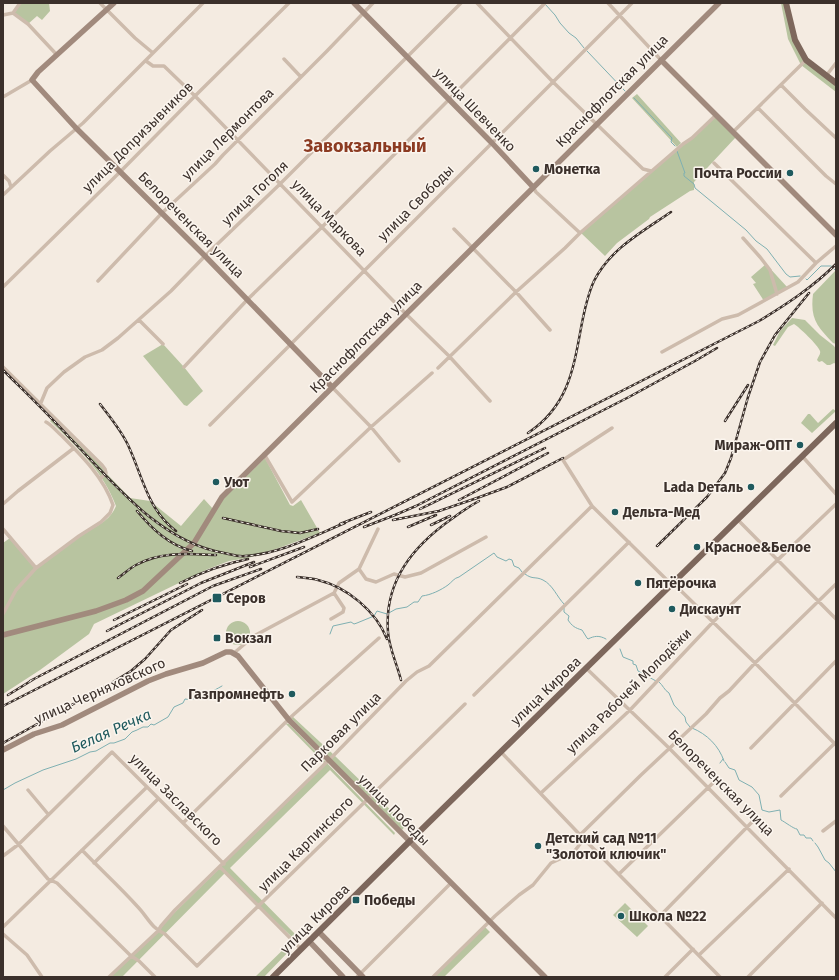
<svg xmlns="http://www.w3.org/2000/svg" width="839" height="980" font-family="'Fira Sans',sans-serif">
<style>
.green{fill:#b8c4a0}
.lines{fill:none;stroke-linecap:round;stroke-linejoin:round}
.stream{stroke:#7fb0b2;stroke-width:1}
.street{stroke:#cdbbac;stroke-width:3.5}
.secondary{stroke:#a18a7d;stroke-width:5.5}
.primary{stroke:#7d675c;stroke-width:6}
.rail-casing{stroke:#3b302b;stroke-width:2.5}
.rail{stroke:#fbf5ee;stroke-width:1;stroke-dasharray:3;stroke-linecap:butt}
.poi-dot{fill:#1f5a5e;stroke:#fbf5ee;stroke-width:1.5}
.labels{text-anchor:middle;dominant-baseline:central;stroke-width:3;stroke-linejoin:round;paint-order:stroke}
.street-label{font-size:14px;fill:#3b302b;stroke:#fbf5ee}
.poi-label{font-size:14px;font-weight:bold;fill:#3b302b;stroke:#fbf5ee;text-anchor:start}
.water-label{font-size:15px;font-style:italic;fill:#1f5a5e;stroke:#fbf5ee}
.district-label{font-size:18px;font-weight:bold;fill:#8c3b22;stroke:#fbf5ee}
</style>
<rect width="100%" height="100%" fill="#f4ebe1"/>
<!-- green -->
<path class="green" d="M20,3H49L50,11L42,20L37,16L28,24L13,13Z
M781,3H786L792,31L806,60L836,83V92L801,65L788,39Z
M637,94L681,143L677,147L632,98Z
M715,117L736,137L694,182V190L690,191L650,217L649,219L617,243L605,256L581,233Z
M766,264L788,288L764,301L753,284L756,283L751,277Z
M836,270V344L833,343C817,326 810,319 813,294Z
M792,318L805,320L820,335L834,346L836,349V364L834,363L830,365H827L822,361L819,362L817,360C818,357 821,354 820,351C818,345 799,327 794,324L788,327L775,346L773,345L780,331Z
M163,344L184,367L203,391L187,406L184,405L143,356Z
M833,409L836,411L812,433L801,423L808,414H810L818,423Z
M54,418L101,464L106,473L130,498L150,501L181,526L204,499L214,510L223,499L265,458L290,505L293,506L301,500L320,533L276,549L248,558L229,561L208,569L94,624L89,634L40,670L3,694V543L10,538L36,568C50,558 64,547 78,537C93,527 109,523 116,506C103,471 76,446 50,421Z
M226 633a12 12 0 1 1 24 0a12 12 0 1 1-24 0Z
M292,716L334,755L406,825L402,830L333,762L291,718Z
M285,723L289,724L395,833L394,835L330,770L230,868L297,936L294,939L225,873L122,977H109L158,931L161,926L325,764Z
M625,903L648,926L637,937L613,915Z
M484,926L490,932L444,977H433Z
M293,940V947L264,977H255Z"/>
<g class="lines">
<!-- stream -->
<path class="stream" d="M545,4L555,15L560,23L569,33L576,38L584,48
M587,51L625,91
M634,98L672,138L671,142L675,146
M677,151L685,173H684V176L694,184L695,188L746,230L756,241L767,249L786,274L790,277L800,276
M834,269L836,271
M806,279L807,280L821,266H831
M525,574C533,580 535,576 543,580C553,585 557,597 564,604
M564,608V612L569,616L568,620C572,626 575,628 582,630L587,638L588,639C594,636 599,635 606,639
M330,634L333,626L351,622L354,624L357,623L374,616L377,611L387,614L396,609L407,607L414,602H418L422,596C431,595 441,590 448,585C452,582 454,578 459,577L494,553L497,557L506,561L509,559L512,560L514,566L519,568L522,572
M620,649L623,657L633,661V664L636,665L638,671L656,681
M659,682C663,685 664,690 669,693L674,705L685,717L686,722L690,727
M692,728C707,734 719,746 724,761
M725,762L729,768L735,770L739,780L752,787L759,795L762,810L769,812L780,810L781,820C785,822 794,829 797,829L800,835H804L806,838H811L813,841
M720,763L723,759
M3,790L15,783L43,770L76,759L90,752L96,751L110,743H114L125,739L132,732L137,730L143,727H148L151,724L154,725L168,717L174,707L183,703L185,699C194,702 213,691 222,686
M815,843L818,847L825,860L829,863L836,872"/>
<!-- street -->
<path class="street" d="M100,3L135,38L153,53
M477,3L553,82L643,169L651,171
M608,3L661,60
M13,13L28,24L57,55
M3,15L13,13L20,3
M284,59L301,77
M146,61L153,66H164L195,96L406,314L449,356L490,401
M826,76L836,63
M781,85L805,109L836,138
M3,97L32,80
M758,108L826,176L836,184
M733,132L806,60
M714,163L816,263
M3,175L9,181L11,187
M533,187L536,192L580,233
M3,195L50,151L83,123L203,3
M454,229L516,292L550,330
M743,238L760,257L770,270L777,294
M98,281L162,213L215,164L223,155L327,51L373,3
M3,287L121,171L195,96L289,3
M139,320L163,344
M662,352L722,319L738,315L798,282L816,263L836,246
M3,367L102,465L105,469L106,473L100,479
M184,367L248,299L322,227L545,3
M438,368L516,292L565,248L580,233L683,144L692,138L716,115
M332,387L371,427L399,461
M40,405L47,388L64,372L85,357L102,350L118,338L171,291L205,256L280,184L461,3
M210,425L632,3
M612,428L563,460L592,506L671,584
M264,454L292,502L371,427L432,373
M802,456L836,494
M3,504L18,491L74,448
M738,520L836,619
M3,529L36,568
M359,569L366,579L376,582L394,574L405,577L421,573L486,537
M673,583L755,663L836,745
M3,614L16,590L36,568L79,536L101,522L110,513L113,505C104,478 82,456 62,436C57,432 52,425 46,422
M331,619L343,612L344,608L334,593L339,583L359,569L378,529
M234,653L254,636L334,593
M586,668L669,748L836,918
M474,695L629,542
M751,748L836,661
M501,752L584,839L720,977
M28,790L48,814
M541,793L630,710L713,622L836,504
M781,796L835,743
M183,823L292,716L379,638
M3,826L48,879L57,883L131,956L139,961L155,977
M823,831L836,821
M580,835L641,775L706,714L720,698L729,691L755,663L836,584
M82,850C100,869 119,886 137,906C147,916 151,928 165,934L197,966L465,704
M3,856L19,844L112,752L224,864
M94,863L158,799
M220,867L301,949
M619,874L718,778
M660,916L754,820
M3,927L147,787
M3,934L27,955L42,977
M699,955L789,869
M109,977L158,931L161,926L175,910L334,755L406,681L417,672L429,666L592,506
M357,977L451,883
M433,977L495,916L519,895L533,885L551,863L573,853L584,839
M665,977L693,949
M748,977L822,903"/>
<!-- secondary -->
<path class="secondary" d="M114,3L38,72L32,80L76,128L205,256L332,387
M354,3L492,143L533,187
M661,60L836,235
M3,635L96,611L126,600L143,591L194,543L222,497L719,3
M3,750L34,734L62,725L148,681L166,674L203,663L226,652H231L238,656L289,720L545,977
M319,932L363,977
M309,941L343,977"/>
<!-- primary -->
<path class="primary" d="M786,3L795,40L806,60L836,83
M273,977L416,835L836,423"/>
<defs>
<path id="rail" d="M3,370C25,392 48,414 69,437C112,481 159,542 224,553C230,554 238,557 245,556C280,554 313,536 345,523
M100,404C110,417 121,430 128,445C143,477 147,509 176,531
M725,421L748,385
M528,433C567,407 573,372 581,328C584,312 587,296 594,281C610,249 642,232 671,212
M459,500L548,453
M420,509L545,448
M137,511C152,529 169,545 192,551
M223,518L281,531L300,533L318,529
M393,520L439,511L477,498L507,487L563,458
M340,524L371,512
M431,525L450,516
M364,527L395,515L416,506L629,397L695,361L717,348
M408,527L436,515
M657,546L707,497L725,473L731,458L748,397L760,362L775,335L809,293
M250,567L304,547
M297,577C304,578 311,578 318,580C347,587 376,611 387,639
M118,578C124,574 130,568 136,565C161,551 189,554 216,555
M180,583C202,572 224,564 248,559
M114,620L187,584
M107,631L201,583L254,562
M401,680C397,664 389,648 388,632C384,581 413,546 453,518C461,512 470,506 479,501
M30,681L213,586L261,569
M8,695L34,679
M3,706L759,321C787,304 813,287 836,264
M3,743L113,682L131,671L145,659L171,630L202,610"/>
</defs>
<!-- rail casing -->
<use href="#rail" class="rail-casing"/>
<!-- rail -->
<use href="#rail" class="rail"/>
</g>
<!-- markers -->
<g class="poi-dot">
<circle cx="536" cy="169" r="4"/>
<circle cx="790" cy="173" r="4"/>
<circle cx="800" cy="445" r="4"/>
<circle cx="216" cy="482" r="4"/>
<circle cx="751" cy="487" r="4"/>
<circle cx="615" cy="512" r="4"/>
<circle cx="697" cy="547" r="4"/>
<circle cx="638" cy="583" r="4"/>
<rect x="212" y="593" width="10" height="10" rx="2"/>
<circle cx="672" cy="609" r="4"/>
<rect x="213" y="634" width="8" height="8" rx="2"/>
<circle cx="292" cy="694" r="4"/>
<circle cx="538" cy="846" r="4"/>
<rect x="352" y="896" width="8" height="8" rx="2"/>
<circle cx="621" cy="916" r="4"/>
</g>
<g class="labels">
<!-- street labels -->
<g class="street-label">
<text transform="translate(612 91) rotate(-45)">Краснофлотская улица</text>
<text transform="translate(475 110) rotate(46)">улица Шевченко</text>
<text transform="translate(228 134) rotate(-45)">улица Лермонтова</text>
<text transform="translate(138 137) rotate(-45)">улица Допризывников</text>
<text transform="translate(255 193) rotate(-44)">улица Гоголя</text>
<text transform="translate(416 203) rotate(-45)">улица Свободы</text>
<text transform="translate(329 218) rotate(46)">улица Маркова</text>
<text transform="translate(191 225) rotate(45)">Белореченская улица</text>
<text transform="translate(366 337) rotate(-45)">Краснофлотская улица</text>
<text transform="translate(100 691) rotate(-24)">улица Черняховского</text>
<text transform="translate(546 691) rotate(-44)">улица Кирова</text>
<text transform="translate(629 691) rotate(-45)">улица Рабочей Молодёжи</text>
<text transform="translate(341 732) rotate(-45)">Парковая улица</text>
<text transform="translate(721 783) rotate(45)">Белореченская улица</text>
<text transform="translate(176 800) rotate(45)">улица Заславского</text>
<text transform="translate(394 810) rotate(45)">улица Победы</text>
<text transform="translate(306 844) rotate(-45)">улица Карпинского</text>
<text transform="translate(315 919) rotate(-45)">улица Кирова</text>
</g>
<!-- poi labels -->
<g class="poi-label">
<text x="544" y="169">Монетка</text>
<text x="782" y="173" text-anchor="end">Почта России</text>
<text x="792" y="445" text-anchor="end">Мираж-ОПТ</text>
<text x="224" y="482">Уют</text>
<text x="743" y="487" text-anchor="end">Lada Dеталь</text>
<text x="623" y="512">Дельта-Мед</text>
<text x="705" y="547">Красное&amp;Белое</text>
<text x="646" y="583">Пятёрочка</text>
<text x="226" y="598">Серов</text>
<text x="680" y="609">Дискаунт</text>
<text x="225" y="638">Вокзал</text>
<text x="284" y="694" text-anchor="end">Газпромнефть</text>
<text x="546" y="838">Детский сад №11<tspan x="546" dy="16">"Золотой ключик"</tspan></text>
<text x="364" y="900">Победы</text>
<text x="629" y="916">Школа №22</text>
</g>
<!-- water labels -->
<g class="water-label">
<text transform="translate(111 731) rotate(-24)">Белая Речка</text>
</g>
<!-- district labels -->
<g class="district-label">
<text x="365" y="146">Завокзальный</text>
</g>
</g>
<!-- border -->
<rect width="839" height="980" fill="none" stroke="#3b302b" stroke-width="8"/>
</svg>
